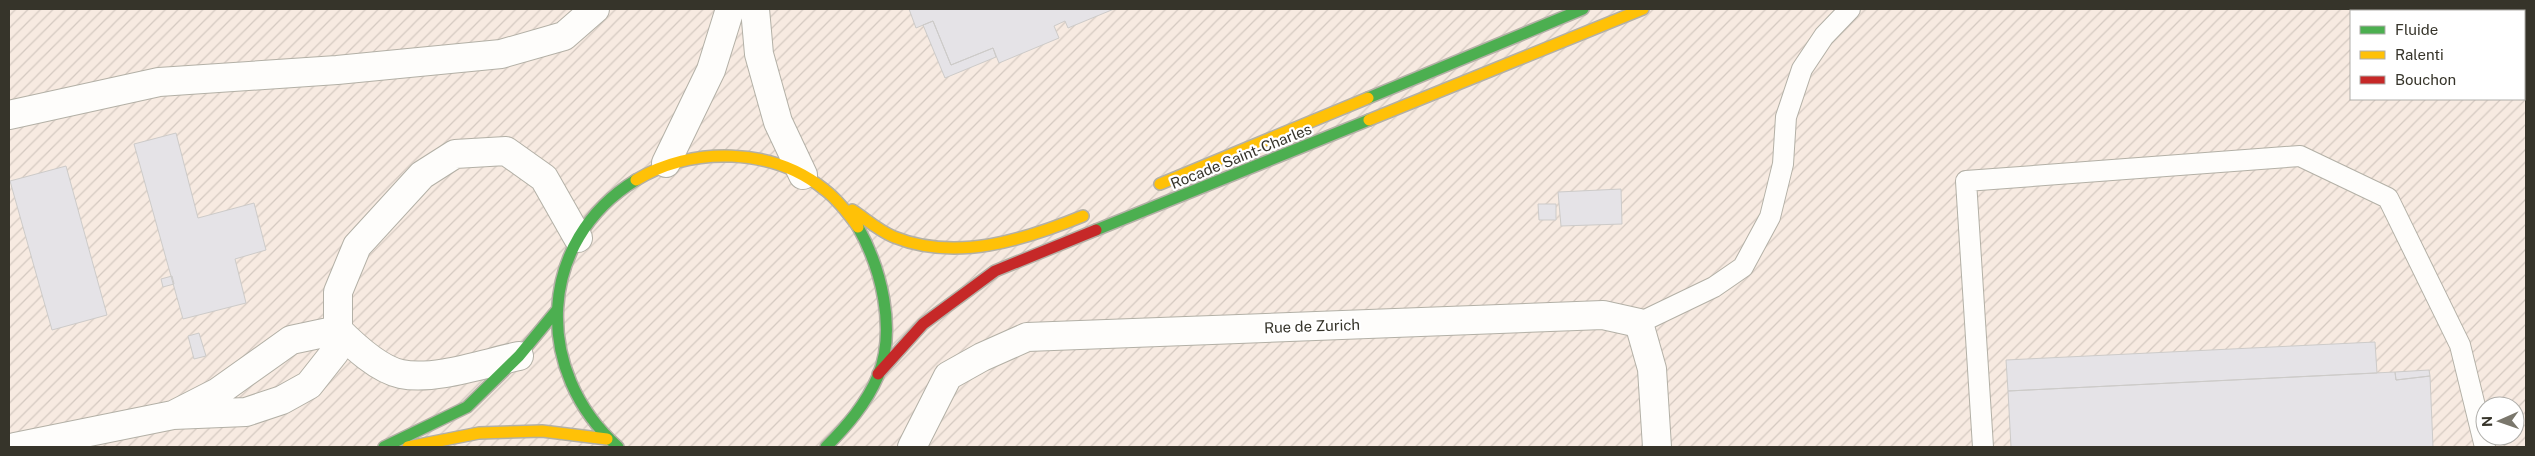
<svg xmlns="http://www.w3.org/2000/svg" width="2535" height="456" font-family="'Public Sans',sans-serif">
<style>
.industrial{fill:url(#industrial-furrows);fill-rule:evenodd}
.building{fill:#e5e3e7;stroke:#cdcbc9}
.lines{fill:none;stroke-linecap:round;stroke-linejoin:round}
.lane-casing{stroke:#b3b0a6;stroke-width:22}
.street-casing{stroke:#b3b0a6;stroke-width:30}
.fast-casing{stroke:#b3b0a6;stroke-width:14}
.slow-casing{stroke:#b3b0a6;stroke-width:14}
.jam-casing{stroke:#b3b0a6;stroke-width:14}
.lane{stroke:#fefdfb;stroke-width:20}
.street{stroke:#fefdfb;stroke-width:28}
.fast{stroke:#4caf50;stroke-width:11}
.slow{stroke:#ffc107;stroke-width:11}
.jam{stroke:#c62828;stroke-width:11}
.labels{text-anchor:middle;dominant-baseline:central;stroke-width:4.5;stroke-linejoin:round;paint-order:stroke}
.street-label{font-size:15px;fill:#36342a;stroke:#fff}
</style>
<defs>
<pattern id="industrial-furrows" width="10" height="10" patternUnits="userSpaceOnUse" patternTransform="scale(1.25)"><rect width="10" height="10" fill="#f7eae1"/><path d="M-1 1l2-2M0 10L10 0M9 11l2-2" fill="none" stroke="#d4c9c1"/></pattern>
</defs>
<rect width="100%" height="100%" fill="#f7f4e6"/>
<!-- industrial -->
<path class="industrial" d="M9,9H2526V447H9ZM2351,11H2524V99H2351ZM2485,406H2515V436H2485Z"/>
<!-- building -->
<path class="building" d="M909,9H1114L1068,28L1065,21L1054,26L1059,38L999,63L993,48L951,65L933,21L916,28Z
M933,21L951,65L993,48L996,57L945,78L923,25Z
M176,133L198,218L254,203L266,250L235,259L246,303L183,319L134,144Z
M66,166L107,315L52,330L10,181Z
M1621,189L1622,224L1561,226L1558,192Z
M1538,204H1556V220H1539Z
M172,276L174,284L163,287L161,279Z
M199,333L206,356L194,359L188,336Z
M2375,342L2377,373L2008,391L2006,360Z
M2429,370L2430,376L2396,380L2395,372Z
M2395,372L2396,380L2430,376L2433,447H2011L2008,391Z"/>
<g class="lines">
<defs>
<path id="lane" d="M2506,9L2507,11
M2524,61L2526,68
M1639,323L1714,287L1743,267L1770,217L1783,164L1786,117L1802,69L1824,36L1850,9
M1983,447L1966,181L2300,156L2388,198L2460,345L2485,447"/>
<path id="street" d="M755,9L759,54L778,122L803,175
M9,115L159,82L337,70L501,54L564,36L595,9
M666,163L711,70L730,9
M338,330L335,352L309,385L282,400L246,412L173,415L218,392L291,340Z
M519,356C485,363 435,381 401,374C378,369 354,346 338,330V292L357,246L422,175L455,154L506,151L544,178L578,238
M15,447L173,415
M912,447L948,376L982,357L1027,337L1603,315L1639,323L1652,369L1657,447"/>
<path id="fast" d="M1368,98L1583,9
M1096,230L1369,120
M384,447L467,407L519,356L557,310
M618,447C533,372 536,241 636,180
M826,447C847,426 866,404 878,376C897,329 881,268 858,227"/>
<path id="slow" d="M1369,120L1643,9
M636,180C692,146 773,147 825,190C838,200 848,213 858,227
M1160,184L1368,98
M852,210C866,219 879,231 894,237C956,262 1024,240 1083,216
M408,447L479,433L542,431L607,439"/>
<path id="jam" d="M878,374L923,324L995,271L1096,230"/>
</defs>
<!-- lane casing -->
<use href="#lane" class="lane-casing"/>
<!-- street casing -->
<use href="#street" class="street-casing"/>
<!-- fast casing -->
<use href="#fast" class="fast-casing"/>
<!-- slow casing -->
<use href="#slow" class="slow-casing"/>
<!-- jam casing -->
<use href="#jam" class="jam-casing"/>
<!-- lane -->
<use href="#lane" class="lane"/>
<!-- street -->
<use href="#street" class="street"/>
<!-- fast -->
<use href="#fast" class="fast"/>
<!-- slow -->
<use href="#slow" class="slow"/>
<!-- jam -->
<use href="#jam" class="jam"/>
</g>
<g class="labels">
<!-- street labels -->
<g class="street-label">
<text transform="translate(1241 156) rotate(-22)">Rocade Saint-Charles</text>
<text transform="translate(1312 326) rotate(-2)">Rue de Zurich</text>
</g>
</g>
<!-- border -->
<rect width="2535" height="456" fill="none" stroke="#36342a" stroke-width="20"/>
<!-- legend -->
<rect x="2350" y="10" width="175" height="90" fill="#ffffff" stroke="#afaeaa"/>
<rect x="2360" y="26" width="25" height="8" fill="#4caf50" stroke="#afaeaa"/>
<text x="2395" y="35" font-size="15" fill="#36342a">Fluide</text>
<rect x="2360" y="51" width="25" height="8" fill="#ffc107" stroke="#afaeaa"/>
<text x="2395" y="60" font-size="15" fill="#36342a">Ralenti</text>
<rect x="2360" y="76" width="25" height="8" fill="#c62828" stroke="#afaeaa"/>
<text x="2395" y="85" font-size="15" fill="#36342a">Bouchon</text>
<!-- north arrow -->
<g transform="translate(2500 421) rotate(268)"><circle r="24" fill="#ffffff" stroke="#afaeaa"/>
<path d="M0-4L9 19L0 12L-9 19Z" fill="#7a776c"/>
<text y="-8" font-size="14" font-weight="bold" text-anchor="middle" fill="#36342a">N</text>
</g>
</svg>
